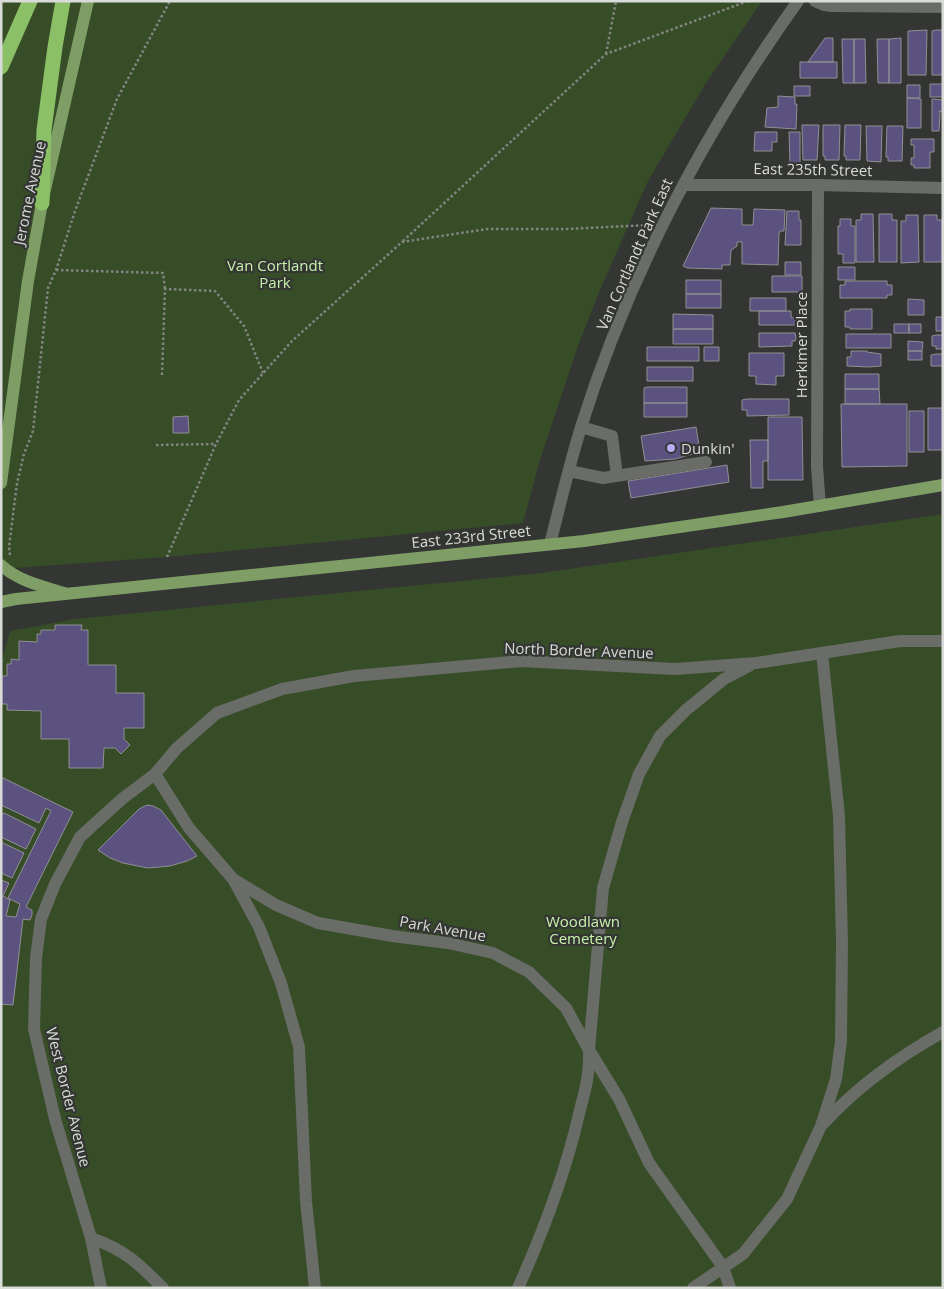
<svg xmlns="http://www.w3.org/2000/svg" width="944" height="1289" font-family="'Open Sans',sans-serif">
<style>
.green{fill:#374d27}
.building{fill:#5b527f;stroke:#908f94}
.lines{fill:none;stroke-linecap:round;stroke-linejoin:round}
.path{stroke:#838582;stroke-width:2.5;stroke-dasharray:2.5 2.5;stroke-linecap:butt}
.minor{stroke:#696c67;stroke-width:12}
.major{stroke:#7e9e66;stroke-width:12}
.highway{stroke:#8cc066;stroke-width:15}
.poi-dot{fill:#b9abf7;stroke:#343633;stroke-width:2}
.labels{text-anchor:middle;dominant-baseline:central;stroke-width:4.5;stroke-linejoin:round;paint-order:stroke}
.street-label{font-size:15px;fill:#d9dbd9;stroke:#343633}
.park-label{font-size:15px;fill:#c7f1ab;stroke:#343633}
.poi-label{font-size:15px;fill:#d9dbd9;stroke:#343633;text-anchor:start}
</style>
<rect width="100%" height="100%" fill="#343633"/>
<!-- green -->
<path class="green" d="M1,1H762L706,83L648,181L600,290L578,346L539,463L523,523L167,557L1,569Z
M943,514V1288H1V663L10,631L75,619L542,573Z"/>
<!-- building -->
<path class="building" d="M927,30L926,75H908V31Z
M936,30H943V75H932V31Z
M825,38H833V62H808Z
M901,38V83H889V39Z
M842,39H854V83H843Z
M854,39H865L866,83H854Z
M877,39H889V83H878Z
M800,62H837V78H800Z
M930,84H943V97H930Z
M907,85H920V98H907Z
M794,86H810V96H794Z
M778,96L795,97V104H797L796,129L765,127L767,108L778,107Z
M907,98L921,99V128H907Z
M932,99L943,100V112L939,111L940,113L939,131H932Z
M802,125H819L817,160H803Z
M823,125H840L839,160H825V156H823Z
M845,125H861L860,160H846V156H844Z
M866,126H882L881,162L867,161Z
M887,126H903L902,161H888V157H886Z
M755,132H777V142H772V151H754Z
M789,132H800V164H790Z
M911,139H934V152H930V168H914V165H911V158H914V145H911Z
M711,208L742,209V225H753L754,209L785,210L784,231H780L779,234L778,265L742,264V242H737V246L731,250L730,265H722V269L687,268L683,266Z
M787,211H799V220H801V245H785Z
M861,214H873L874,262H856V220H861Z
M879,214H892V220H897V262H879Z
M906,215H918L919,262L901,263V221H906Z
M924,215H937V220H942V262H924Z
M840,219H851V226H855V263H843V254H838V226H840Z
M785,262H801V275H785Z
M838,267H855V280H838Z
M772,276H802V292H772Z
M686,280H721V294H686Z
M845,281H887V285H892V295H887V298H840V285H845Z
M686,294H721V308H686Z
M750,298H786V311H750Z
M908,299L924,300V315H908Z
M850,309H872V329H850V327H845V311H850Z
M759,311H791V317L796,319V323L794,325H759Z
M673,314L713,315V329H673Z
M936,317H943V331H936Z
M894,324H909V333H894Z
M909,324H921V333H909Z
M673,329H713V344H673Z
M759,333H795L796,338L795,341H792V346L759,347Z
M846,334H891V348H846Z
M936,335H943V349H936V346H932V336Z
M908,341L923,342L922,351H908Z
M647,347H699V361H647Z
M704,347H719V361H704Z
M851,351H867V352L881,354V366L868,367L847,366V357H851Z
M908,351H922V360H908Z
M749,353H784V376H776V385L756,384V376H749Z
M936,354H943V366H931V355Z
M647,367H693V381H647Z
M845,374H879V389H845Z
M647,387H687V403H644V388Z
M845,389H879L880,404H845Z
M747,399H789V415L747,416V410H742V400Z
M644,403H687V417H644Z
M841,404H907V466L842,467Z
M928,408H943V450H928Z
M909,411H924V452H909Z
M188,416L189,433H173V417Z
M768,417H802L803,480H768Z
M696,427L700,452L675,459L645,461L641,436Z
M750,440H768V461H763V488H751Z
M727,465L729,482L631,498L628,481Z
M55,625H82L81,630H88V665H116V693H144V728H124V739L130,745L121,754L115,748H104L103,768H69V739H41V711L7,710V704H2V676H7V664H11V659L19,660V641L37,642V634H41V630H55Z
M1,777L73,812L26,907L32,910V915L30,920L23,919L13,1005L1,1004V880L9,883L3,896L10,900L6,916L16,917L20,904L8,898L51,811L46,808L39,823L1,805Z
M147,805L153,806L161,810L197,856L187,861L170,866L148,868L123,863L110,858L98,850L139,809Z
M4,813L36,829L26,849L1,837V814Z
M1,842L24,853L12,878L1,873Z"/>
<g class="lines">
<!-- path -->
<path class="path" d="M606,54L616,1
M403,241L606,54L748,1
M56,270L163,273L165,289
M162,375L165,289L215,291L244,326L263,373
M156,445L216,444
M10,555L9,547L17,483L24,454L33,431L48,288L56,270L75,211L117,99L170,1
M167,557L216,444L239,400L292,341L402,242L487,229H566L649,225"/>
<!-- minor -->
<path class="minor" d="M815,1L824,5L832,6L943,7
M683,185H818L943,188
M818,185L817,467L820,506
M581,427L612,436L617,476
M569,471L603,478L706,462
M550,544C560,505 569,466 581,427C629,274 705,131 798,1
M155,774L189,828L233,879L276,905L318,923L392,936L448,943L493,953L529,972L566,1008L589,1050L619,1099L649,1163L723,1267L730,1288
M233,879L259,927L281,983L299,1047L306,1201L315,1288
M824,1123C857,1087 900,1056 943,1032
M91,1238C125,1250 138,1263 163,1288
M101,1288L91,1238L55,1119L34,1029L36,958L41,919L55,884L80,837L122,799L155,774L177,748L217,713L282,689L354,676L521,661L675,669L756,663L900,641H943
M518,1288C544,1230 565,1175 579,1114C585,1090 590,1075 589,1050L603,888L622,822L639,774L660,736L686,710L724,679L749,666
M693,1288L743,1254L787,1199L821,1126L836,1079L841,1041L842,943L839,816L822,653"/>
<!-- major -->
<path class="major" d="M1,483L28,281L42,203L88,1
M1,565C18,581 42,586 64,593
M1,602L16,599L584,541L783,512L943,485"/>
<!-- highway -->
<path class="highway" d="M1,67L30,1
M42,203L44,130L55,47L63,1"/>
</g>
<!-- markers -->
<circle class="poi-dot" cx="671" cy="448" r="5"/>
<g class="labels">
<!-- street labels -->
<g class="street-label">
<text transform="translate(813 169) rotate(1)">East 235th Street</text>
<text transform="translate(29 193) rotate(-78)">Jerome Avenue</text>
<text transform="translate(634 254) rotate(-66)">Van Cortlandt Park East</text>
<text transform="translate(801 345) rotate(-90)">Herkimer Place</text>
<text transform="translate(471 536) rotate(-6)">East 233rd Street</text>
<text transform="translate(579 650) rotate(2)">North Border Avenue</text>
<text transform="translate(443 928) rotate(10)">Park Avenue</text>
<text transform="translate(69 1097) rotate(76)">West Border Avenue</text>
</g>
<!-- park labels -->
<g class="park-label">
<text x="275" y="265">Van Cortlandt<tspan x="275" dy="17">Park</tspan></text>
<text x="583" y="921">Woodlawn<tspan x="583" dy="17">Cemetery</tspan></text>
</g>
<!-- poi labels -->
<g class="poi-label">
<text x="681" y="448">Dunkin'</text>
</g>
</g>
<!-- border -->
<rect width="944" height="1289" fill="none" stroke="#d9dbd9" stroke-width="5"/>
</svg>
